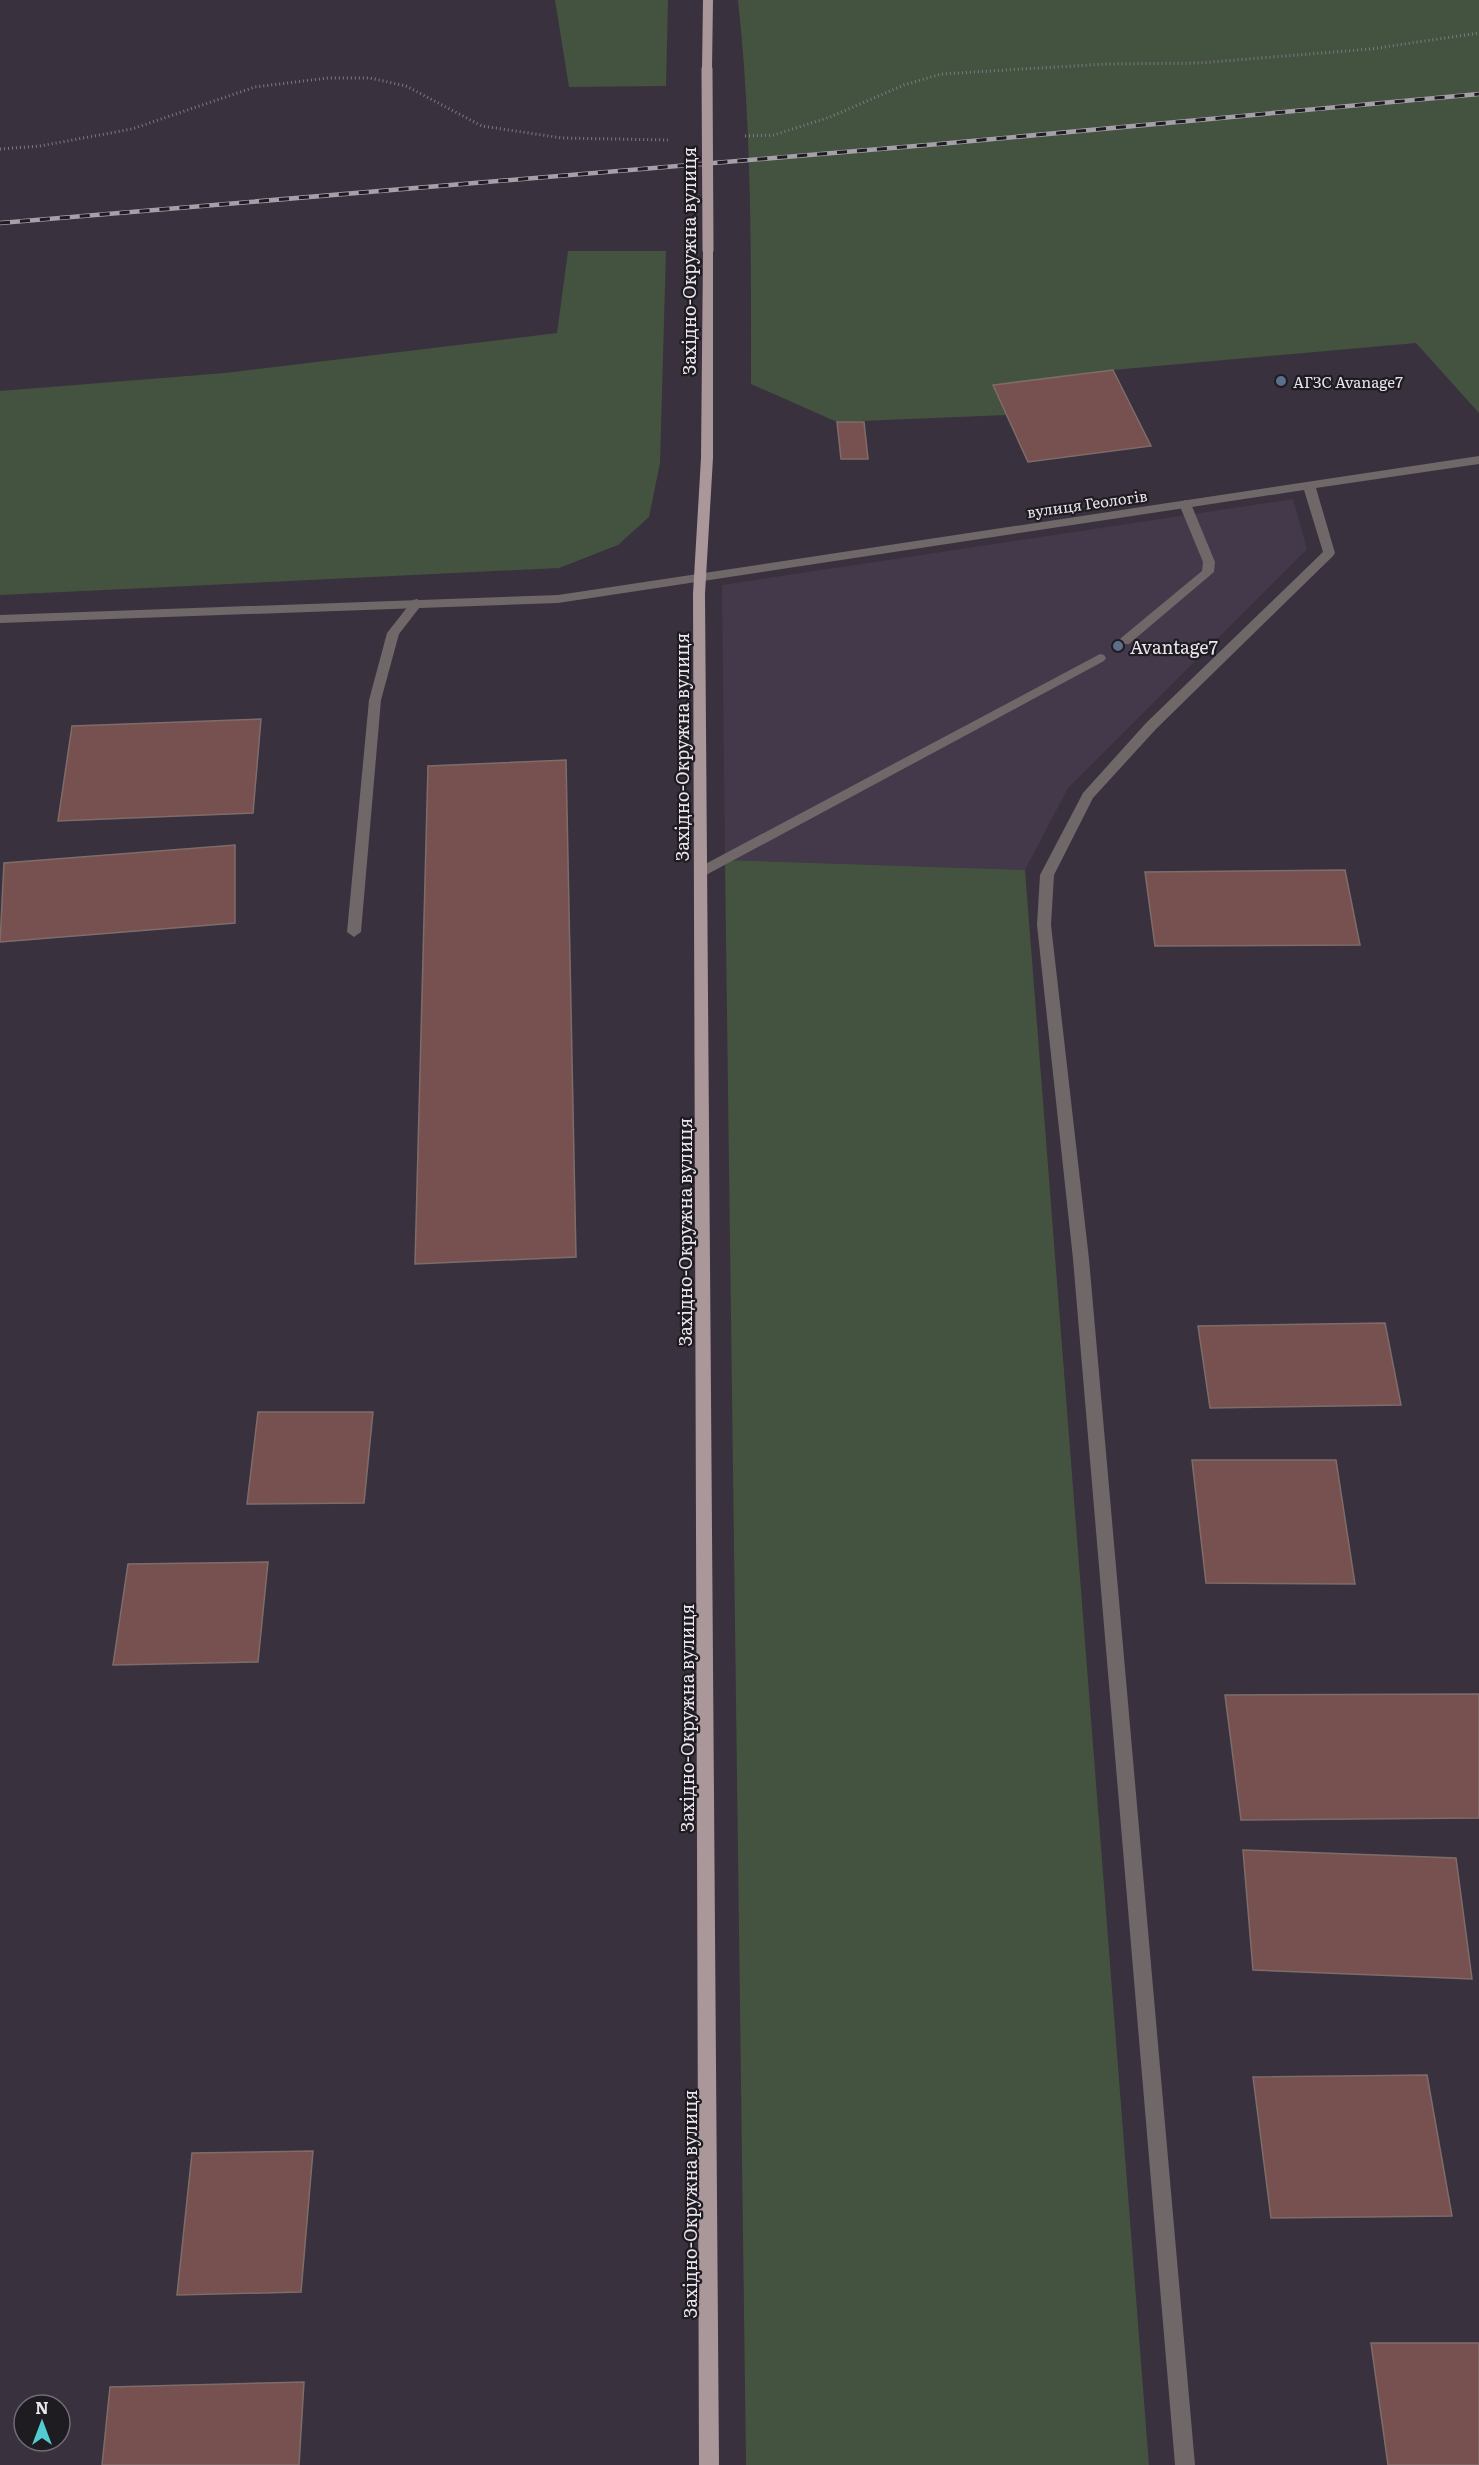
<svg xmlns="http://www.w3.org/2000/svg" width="1479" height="2465" font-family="Literata,serif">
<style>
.built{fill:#44394b}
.green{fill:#435340}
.building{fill:#77514f;stroke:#7f6c6a;stroke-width:1.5}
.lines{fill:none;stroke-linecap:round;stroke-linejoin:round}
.path{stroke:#7f7883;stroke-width:3;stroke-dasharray:1 3;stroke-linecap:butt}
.lane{fill:#6f6768;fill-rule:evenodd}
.street{fill:#6f6768;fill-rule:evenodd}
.primary{fill:#a9979a;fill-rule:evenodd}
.rail-casing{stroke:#a6a0aa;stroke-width:4.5}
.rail{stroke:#1e1b21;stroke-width:3;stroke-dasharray:10;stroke-linecap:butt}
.primary-bridge{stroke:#a9979a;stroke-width:11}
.service-dot{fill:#5c6f8a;stroke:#1e1b21;stroke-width:2}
.labels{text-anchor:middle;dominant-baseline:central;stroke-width:4.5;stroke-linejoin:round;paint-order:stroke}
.far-poi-label{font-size:15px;fill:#eae5ed;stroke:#1e1b21;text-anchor:start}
.far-street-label{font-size:15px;fill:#eae5ed;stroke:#1e1b21}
.street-label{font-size:18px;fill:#eae5ed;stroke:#1e1b21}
.poi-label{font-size:18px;fill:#eae5ed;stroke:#1e1b21;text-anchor:start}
</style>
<rect width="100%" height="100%" fill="#39313e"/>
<!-- built -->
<path class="built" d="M1293,499L1307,549L1068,788L1025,870L725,860L722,585Z"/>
<!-- green -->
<path class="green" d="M555,0H668L666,86L569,87Z
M738,0H1479V413L1416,343L1113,370L993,385L1006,415L837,422L751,384C751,256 752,128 738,0Z
M568,251H666L660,463L649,517L618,545L559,568L0,595V391L225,373L557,333Z
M725,860L1025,870L1149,2465H746Z"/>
<!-- building -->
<path class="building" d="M1113,370L1151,446L1028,462L993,385Z
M837,422H864L868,459H841Z
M261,719L253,813L58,821L72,726Z
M566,760L576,1257L415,1264L428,766Z
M235,845V923L0,942L4,863Z
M1345,870L1360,945L1155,946L1145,872Z
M1385,1323L1401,1405L1210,1408L1198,1326Z
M258,1412H373L364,1503L247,1504Z
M1192,1460H1336L1355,1584L1206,1583Z
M268,1562L258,1662L113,1665L128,1564Z
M1479,1694V1818L1241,1820L1225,1695Z
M1243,1850L1456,1858L1472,1979L1253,1970Z
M1427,2075L1452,2216L1271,2218L1253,2077Z
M313,2151L301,2292L177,2295L192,2153Z
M1371,2343H1479V2465H1388Z
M304,2382L299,2465H102L110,2387Z"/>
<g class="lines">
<!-- path -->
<path class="path" d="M745,136L774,135L830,117L904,85L941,74L1106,64L1199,63L1371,49L1479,33
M0,149L40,146L132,129L255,87L328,78H370L406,86L482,126L562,138L668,140"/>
<!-- lane -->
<path class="lane" d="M1185,500L1191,504L1215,562L1214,572L1129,644H1121L1119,641L1121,638L1202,571L1203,562L1179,504Z
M417,599L423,603L399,634L381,700L361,932L354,937L347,932L369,700L387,633L413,600Z
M1100,654L1104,655L1106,658L1104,661L706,875L701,877L694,872L696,869Z"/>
<!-- street -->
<path class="street" d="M1479,456V464L1316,488L1335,553L1333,556L1156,729L1093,798L1054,875L1051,925L1089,1259L1195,2465H1175L1073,1259L1037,925L1040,875L1083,793L1146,723L1323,552L1304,490L558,603L0,623V615L558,595Z"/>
<!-- primary -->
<path class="primary" d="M703,0H713L712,69L707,72L702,69Z
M708,247L713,250V458L705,594L719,2465H699L693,594L701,458L703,250Z"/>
<defs>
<path id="rail" d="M0,223L939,144L1479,94"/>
</defs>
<!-- rail casing -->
<use href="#rail" class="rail-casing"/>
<!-- rail -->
<use href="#rail" class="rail"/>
<!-- primary-bridge -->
<path class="primary-bridge" d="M707,69L708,250"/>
</g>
<!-- markers -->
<g class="service-dot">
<circle cx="1281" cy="381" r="6"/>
<circle cx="1118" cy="646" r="6"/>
</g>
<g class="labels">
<!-- far-poi labels -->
<g class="far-poi-label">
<text x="1293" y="381">АГЗС Avanage7</text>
</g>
<!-- far-street labels -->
<g class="far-street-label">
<text transform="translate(1087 503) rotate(-8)">вулиця Геологів</text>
</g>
<!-- street labels -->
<g class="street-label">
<text transform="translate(688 261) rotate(-90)">Західно-Окружна вулиця</text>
<text transform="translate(681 747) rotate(-90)">Західно-Окружна вулиця</text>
<text transform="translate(684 1232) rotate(-90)">Західно-Окружна вулиця</text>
<text transform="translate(686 1718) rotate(-90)">Західно-Окружна вулиця</text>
<text transform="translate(689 2204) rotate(-90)">Західно-Окружна вулиця</text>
</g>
<!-- poi labels -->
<g class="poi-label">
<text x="1130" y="646">Avantage7</text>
</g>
</g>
<!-- north arrow -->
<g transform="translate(42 2423)"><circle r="28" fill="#1e1b21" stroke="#706c73" stroke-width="1.5"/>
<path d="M0-4.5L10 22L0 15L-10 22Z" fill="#52ccd0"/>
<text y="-9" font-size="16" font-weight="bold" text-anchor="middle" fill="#eae5ed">N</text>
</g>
</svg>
